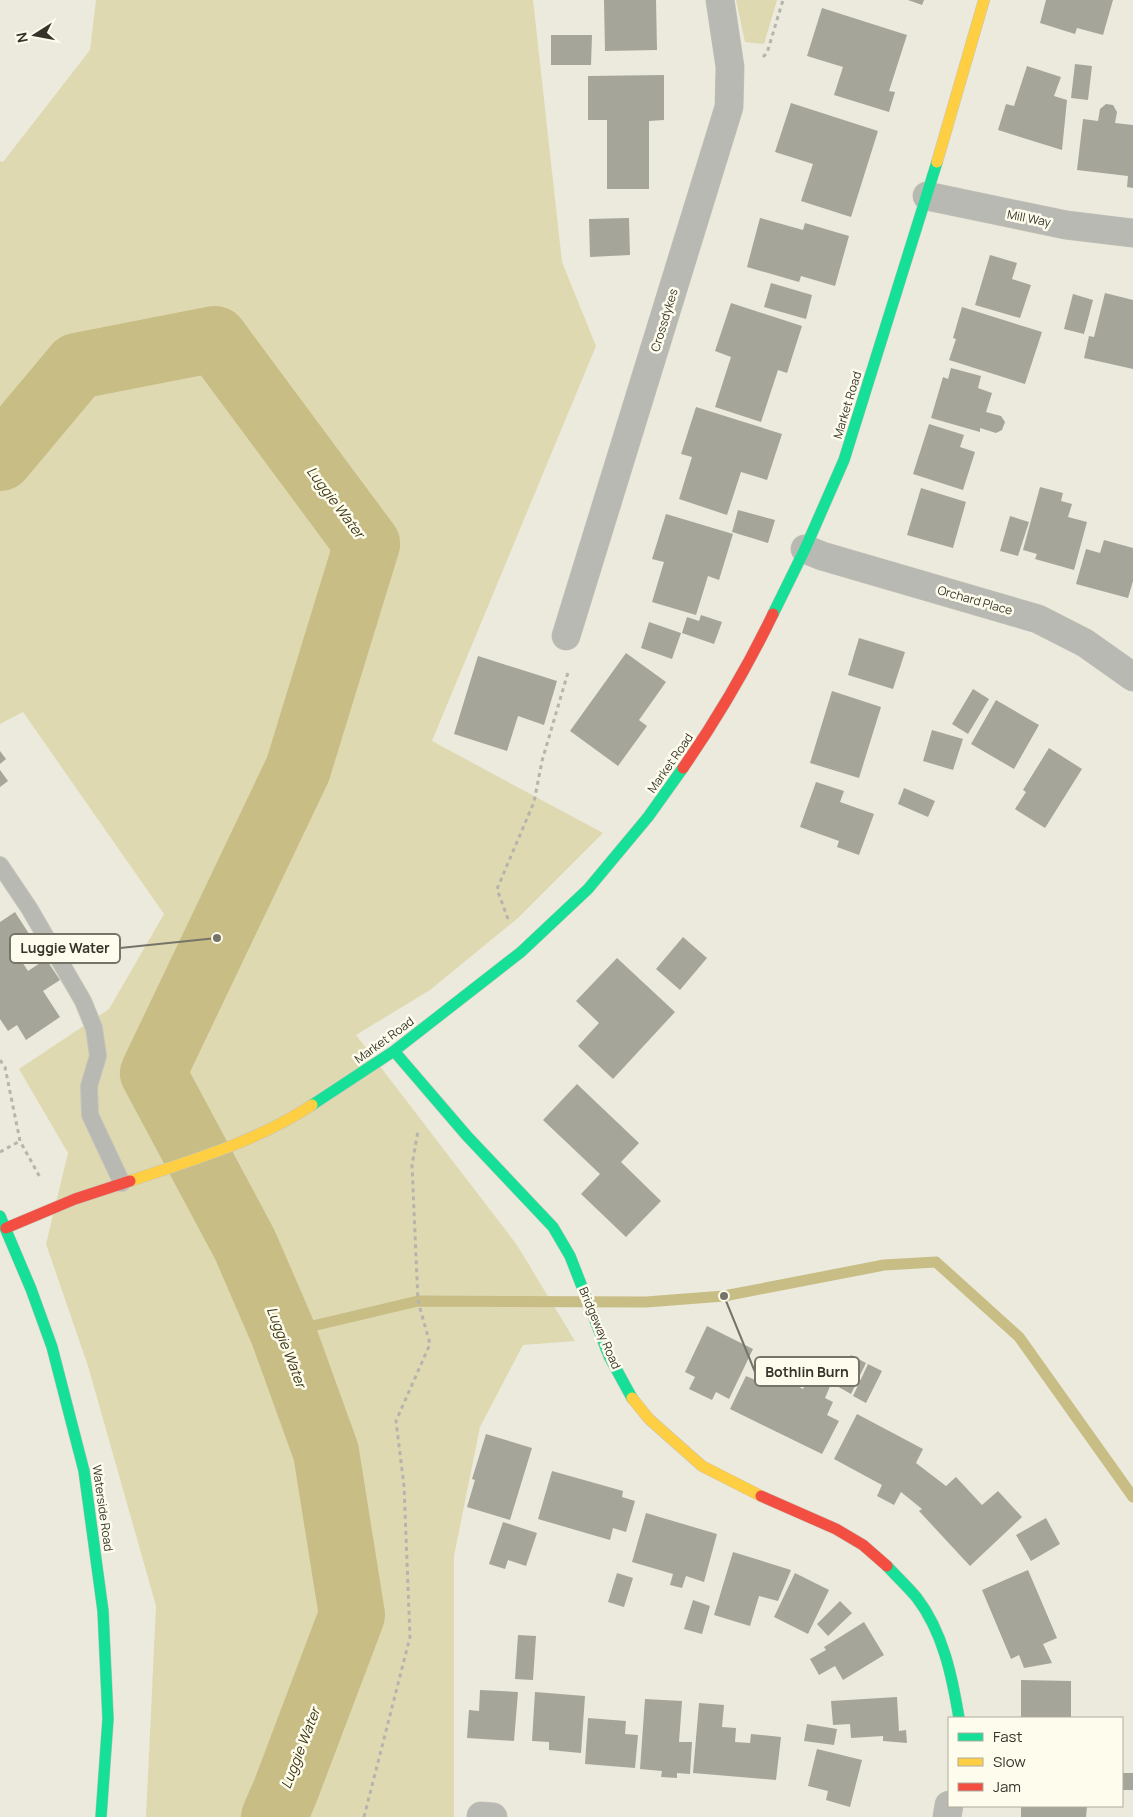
<svg xmlns="http://www.w3.org/2000/svg" width="1133" height="1817" font-family="Manrope,sans-serif">
<style>
.green{fill:#dfd9b2}
.lines{fill:none;stroke-linecap:round;stroke-linejoin:round}
.stream{stroke:#c7bd85;stroke-width:11}
.river{stroke:#c7bd85;stroke-width:66}
.building{fill:#a6a59a}
.lane-casing{stroke:#c6c5ba;stroke-width:18}
.street-casing{stroke:#c6c5ba;stroke-width:29}
.fast-casing{stroke:#c6c5ba;stroke-width:12}
.slow-casing{stroke:#c6c5ba;stroke-width:12}
.jam-casing{stroke:#c6c5ba;stroke-width:12}
.path{stroke:#b5b4ad;stroke-width:3;stroke-dasharray:4 4;stroke-linecap:butt}
.lane{stroke:#b9b9b3;stroke-width:16}
.street{stroke:#b9b9b3;stroke-width:28}
.fast{stroke:#16e098;stroke-width:11}
.slow{stroke:#ffcf43;stroke-width:11}
.jam{stroke:#f24e42;stroke-width:11}
.labels{text-anchor:middle;dominant-baseline:central;stroke-width:5;stroke-linejoin:round;paint-order:stroke}
.street-label{font-size:12px;fill:#37352b;stroke:#fefcec}
.water-label{font-size:14px;font-style:italic;fill:#3c3615;stroke:#fefcec}
.leader{fill:none;stroke:#767469;stroke-width:2}
.callout-dot{fill:#767469;stroke:#fefcec;stroke-width:2}
.callout{fill:#fefcec;stroke:#767469;stroke-width:2}
.callout-label{font-size:14px;text-anchor:middle;font-weight:bold;fill:#37352b}
</style>
<rect width="100%" height="100%" fill="#eceadc"/>
<!-- green -->
<path class="green" d="M96,0H533L562,262L596,346L432,741L603,833L518,918L430,990L356,1035L517,1245L575,1341L523,1345L480,1427L454,1556V1817H146L156,1606L88,1366L46,1244L68,1153L19,1069L109,1009L164,914L23,712L0,724V161L3,162L90,50Z
M736,0H777L764,44L745,42Z"/>
<g class="lines">
<!-- stream -->
<path class="stream" d="M283,1333L418,1301L646,1302L724,1296L884,1265L936,1262L1019,1337L1133,1497"/>
<!-- river -->
<path class="river" d="M0,458L77,366L215,339L367,544L298,769L153,1073L245,1245L283,1333L326,1452L352,1615L285,1792L274,1817"/>
</g>
<!-- building -->
<path class="building" d="M604,0H656L657,50L605,51Z
M908,0H924L922,5Z
M1046,0H1113L1103,35L1077,28L1075,34L1040,23Z
M822,8L907,35L889,91L895,92L889,112L834,95L843,67L807,56Z
M551,35H592L591,65H551Z
M1075,64L1092,66L1088,100L1071,98Z
M1027,66L1061,77L1054,96L1067,100L1062,150L998,130L1006,104L1014,106Z
M664,75V120L649,121V189H607V120H588V76Z
M791,103L878,131L851,217L801,201L813,164L775,152Z
M1106,104L1113,105L1117,112L1115,123L1133,125V188L1127,187L1128,176L1077,170L1083,119L1098,121L1100,109Z
M629,218L630,255L590,257L589,219Z
M760,218L803,230L805,223L849,236L835,286L801,276L799,282L747,267Z
M990,255L1017,263L1012,279L1031,285L1020,318L975,305Z
M771,283L812,295L806,319L764,307Z
M1105,293L1133,300V369L1084,358L1089,336L1094,337Z
M1073,294L1093,300L1084,334L1064,329Z
M731,303L802,326L787,373L778,370L761,422L715,407L731,357L715,351Z
M962,307L1042,332L1025,384L949,360L956,339L953,338Z
M951,368L981,376L978,388L992,393L986,412L1001,416L1005,422L1002,430L996,433L980,428V432L931,418L943,377L948,379Z
M696,407L782,434L767,480L741,472L727,515L679,499L692,457L681,454Z
M929,424L964,435L960,447L975,452L963,490L913,474Z
M1040,487L1063,493L1061,501L1072,504L1068,517L1087,522L1074,570L1035,559L1037,554L1023,550Z
M921,488L966,502L953,548L907,535Z
M738,510L775,520L768,543L732,532Z
M666,514L733,534L719,580L708,576L696,615L652,602L664,562L652,559Z
M1010,516L1029,522L1018,556L1000,551Z
M1104,540L1133,548V581L1128,598L1076,584L1086,549L1100,553Z
M701,615L722,622L714,644L682,633L687,617L699,621Z
M649,622L681,633L672,659L641,648Z
M859,638L905,652L893,689L848,675Z
M626,653L666,682L639,720L647,726L618,766L570,731Z
M478,656L557,681L544,725L518,716L507,751L454,734Z
M973,689L989,699L968,734L952,724Z
M832,691L881,707L859,778L810,763Z
M996,700L1039,725L1014,769L971,744Z
M932,730L963,739L953,770L923,761Z
M1049,748L1082,769L1045,828L1015,809L1026,792L1023,790Z
M0,751L6,759L0,764Z
M0,770L8,781L0,787Z
M816,782L844,791L840,802L874,814L859,855L837,847L839,841L800,827Z
M904,788L935,801L928,817L898,804Z
M15,912L31,937L13,948L28,971L46,959L60,980L43,991L60,1017L26,1040L17,1025L8,1031L0,1019V922Z
M683,937L707,958L680,990L656,969Z
M617,958L675,1012L613,1079L578,1046L599,1023L576,1001Z
M577,1084L639,1143L621,1162L661,1201L626,1237L581,1194L600,1174L543,1120Z
M707,1326L753,1349L729,1399L716,1392L712,1400L689,1389L695,1377L685,1372Z
M851,1355L866,1363L851,1394L835,1385Z
M771,1360L788,1368L783,1378L803,1389L811,1374L831,1384L825,1398L833,1402L827,1415L839,1421L822,1454L730,1409L746,1376L760,1382Z
M868,1364L882,1371L866,1403L853,1396Z
M857,1414L923,1449L916,1463L946,1486L956,1477L982,1505L998,1491L1022,1517L970,1566L919,1511L922,1509L901,1492L894,1505L877,1496L882,1485L834,1459Z
M486,1434L532,1448L510,1520L467,1507L475,1480L472,1479Z
M552,1471L623,1491L622,1497L635,1501L626,1532L613,1528L610,1540L538,1519Z
M646,1513L717,1534L704,1582L686,1576L682,1588L670,1585L673,1574L632,1562Z
M1046,1518L1060,1544L1031,1561L1016,1535Z
M503,1522L537,1533L526,1566L508,1560L505,1569L489,1564Z
M733,1552L791,1570L778,1601L759,1596L750,1626L714,1615Z
M1028,1570L1057,1638L1043,1644L1052,1663L1024,1668L1019,1655L1011,1659L982,1590Z
M617,1573L633,1578L624,1607L608,1602Z
M795,1573L829,1590L808,1634L774,1617Z
M693,1600L710,1606L702,1634L684,1629Z
M840,1601L852,1613L828,1636L817,1624Z
M864,1622L884,1655L843,1680L835,1666L819,1675L810,1659L826,1650L824,1647Z
M518,1635L536,1636L533,1680L515,1679Z
M1021,1680L1071,1681V1718H1021Z
M480,1690L518,1692L514,1741L467,1738L469,1710L479,1711Z
M535,1692L585,1696L581,1753L549,1750V1742L532,1741Z
M897,1697L899,1731L906,1730L907,1743L883,1741V1736L851,1738L850,1724L833,1725L831,1701Z
M645,1699L682,1701L679,1742H692L690,1774L677,1773V1778L661,1777L662,1771L640,1769Z
M699,1703L724,1705L722,1727L736,1728L735,1742L750,1743L751,1734L781,1737L776,1780L693,1773Z
M588,1718L626,1721L625,1734L638,1735L635,1768L585,1764Z
M807,1724L837,1729L834,1745L804,1741Z
M817,1749L862,1760L850,1807L826,1800L828,1791L808,1786Z
M1122,1773H1133V1790H1122Z
M1021,1806H1087L1086,1817H1021Z"/>
<g class="lines">
<defs>
<path id="lane" d="M0,865L29,908L83,1001L94,1028L98,1056L89,1086L90,1115L122,1183"/>
<path id="street" d="M927,196L1066,225L1133,233
M805,549L822,556L1038,619L1085,643L1133,677
M566,636L729,107L730,67L720,0
M481,1816L493,1817
M947,1817L949,1805"/>
<path id="fast" d="M773,614L805,549L844,460L937,162
M394,1051L467,1136L553,1227L570,1256L609,1356L632,1398
M312,1105L394,1051L521,952L588,889L648,817L683,768
M0,1216L31,1289L52,1347L84,1471L103,1611L108,1719L101,1817
M887,1566C897,1577 908,1587 917,1598C943,1632 952,1676 959,1718"/>
<path id="slow" d="M937,162L984,0
M130,1181C192,1160 256,1142 312,1105
M632,1398L649,1419L702,1466L761,1496"/>
<path id="jam" d="M683,768C717,719 747,668 773,614
M6,1228L75,1199L130,1181
M761,1496L836,1529L863,1545L887,1566"/>
</defs>
<!-- lane casing -->
<use href="#lane" class="lane-casing"/>
<!-- street casing -->
<use href="#street" class="street-casing"/>
<!-- fast casing -->
<use href="#fast" class="fast-casing"/>
<!-- slow casing -->
<use href="#slow" class="slow-casing"/>
<!-- jam casing -->
<use href="#jam" class="jam-casing"/>
<!-- path -->
<path class="path" d="M763,57L767,53L783,0
M508,919L497,889L534,802L542,761L569,669
M0,1060L5,1067L20,1141L41,1179
M0,1152L20,1141
M364,1817L410,1637L404,1486L396,1421L430,1344L418,1301L412,1165L418,1131"/>
<!-- lane -->
<use href="#lane" class="lane"/>
<!-- street -->
<use href="#street" class="street"/>
<!-- fast -->
<use href="#fast" class="fast"/>
<!-- slow -->
<use href="#slow" class="slow"/>
<!-- jam -->
<use href="#jam" class="jam"/>
</g>
<g class="labels">
<!-- street labels -->
<g class="street-label">
<text transform="translate(1029 218) rotate(11)">Mill Way</text>
<text transform="translate(664 320) rotate(-73)">Crossdykes</text>
<text transform="translate(847 405) rotate(-73)">Market Road</text>
<text transform="translate(975 600) rotate(16)">Orchard Place</text>
<text transform="translate(670 763) rotate(-55)">Market Road</text>
<text transform="translate(384 1040) rotate(-36)">Market Road</text>
<text transform="translate(600 1328) rotate(67)">Bridgeway Road</text>
<text transform="translate(103 1508) rotate(82)">Waterside Road</text>
</g>
<!-- water labels -->
<g class="water-label">
<text transform="translate(336 502) rotate(53)">Luggie Water</text>
<text transform="translate(287 1347) rotate(69)">Luggie Water</text>
<text transform="translate(300 1748) rotate(-69)">Luggie Water</text>
</g>
</g>
<!-- callouts -->
<path class="leader" d="M217 938L120 948M724 1296L755 1372"/>
<g class="callout-dot">
<circle cx="217" cy="938" r="5"/>
<circle cx="724" cy="1296" r="5"/>
</g>
<g class="callout">
<rect x="10" y="934" width="110" height="29" rx="5"/>
<rect x="755" y="1357" width="104" height="29" rx="5"/>
</g>
<g class="callout-label">
<text x="65" y="953">Luggie Water</text>
<text x="807" y="1377">Bothlin Burn</text>
</g>
<!-- legend -->
<rect x="948" y="1717" width="175" height="90" fill="#fefcec" stroke="#aeac9f"/>
<rect x="958" y="1733" width="25" height="8" fill="#16e098" stroke="#aeac9f"/>
<text x="993" y="1742" font-size="15" fill="#37352b">Fast</text>
<rect x="958" y="1758" width="25" height="8" fill="#ffcf43" stroke="#aeac9f"/>
<text x="993" y="1767" font-size="15" fill="#37352b">Slow</text>
<rect x="958" y="1783" width="25" height="8" fill="#f24e42" stroke="#aeac9f"/>
<text x="993" y="1792" font-size="15" fill="#37352b">Jam</text>
<!-- north arrow -->
<g transform="translate(35 35) rotate(259)" stroke="#fefcec" stroke-width="4" paint-order="stroke">
<path d="M0-4L9 19L0 12L-9 19Z" fill="#37352b"/>
<text y="-8" font-size="14" font-weight="bold" text-anchor="middle" fill="#37352b">N</text>
</g>
</svg>
